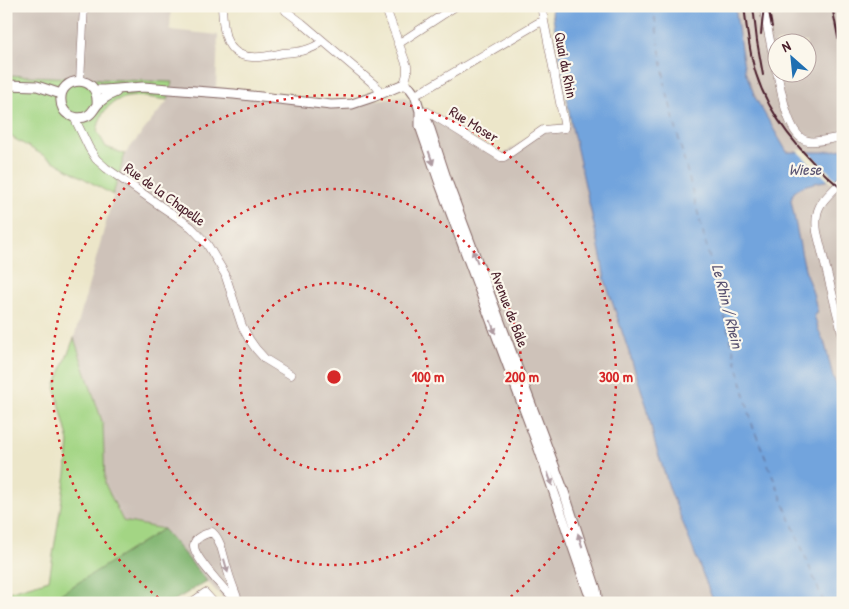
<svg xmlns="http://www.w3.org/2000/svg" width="849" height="609" font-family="'Patrick Hand',sans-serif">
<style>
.industrial{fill:#cec2b9;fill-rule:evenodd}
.green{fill:#a3d584;stroke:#767a58}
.forest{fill:#82b672;stroke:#666a4e}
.water{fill:#72a4dd;stroke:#5e6284}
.pier{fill:#ece6c9}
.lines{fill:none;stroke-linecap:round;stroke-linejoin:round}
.ferry{stroke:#5a5472;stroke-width:1;stroke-dasharray:6 5;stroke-linecap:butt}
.minor-casing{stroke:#836562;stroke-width:9}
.major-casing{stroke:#836562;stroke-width:11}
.minor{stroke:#fff;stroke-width:8}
.major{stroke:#fff;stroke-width:9}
.rail{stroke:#4a1f2b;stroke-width:2}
.oneway{fill:#ae9aa0}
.ring{fill:none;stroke:#d62828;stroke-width:2.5;stroke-dasharray:2.5 5}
.labels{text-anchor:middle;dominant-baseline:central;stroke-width:4.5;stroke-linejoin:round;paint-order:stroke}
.street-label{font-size:15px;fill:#4a1f2b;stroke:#fbf7ec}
.water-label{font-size:16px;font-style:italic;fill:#5a5472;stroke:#fbf7ec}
.centre{fill:#d62828;stroke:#fbf7ec;stroke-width:2.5}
.ring-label{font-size:15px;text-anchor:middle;font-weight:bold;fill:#d62828;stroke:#fbf7ec;stroke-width:4.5;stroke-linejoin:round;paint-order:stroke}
</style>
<rect width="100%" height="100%" fill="#fbf7ec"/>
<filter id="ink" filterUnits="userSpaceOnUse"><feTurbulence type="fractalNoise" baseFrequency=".02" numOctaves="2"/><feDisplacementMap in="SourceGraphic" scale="10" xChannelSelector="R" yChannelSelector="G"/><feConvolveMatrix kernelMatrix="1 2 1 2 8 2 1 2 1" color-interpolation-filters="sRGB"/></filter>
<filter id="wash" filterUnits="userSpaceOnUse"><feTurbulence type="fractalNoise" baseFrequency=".0096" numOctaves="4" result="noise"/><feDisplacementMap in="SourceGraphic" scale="20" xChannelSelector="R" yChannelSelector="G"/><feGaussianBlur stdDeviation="1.12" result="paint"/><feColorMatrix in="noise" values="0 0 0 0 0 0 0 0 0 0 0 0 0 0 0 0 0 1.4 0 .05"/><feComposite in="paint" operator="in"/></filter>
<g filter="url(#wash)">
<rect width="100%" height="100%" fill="#ece6c9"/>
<!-- industrial -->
<path class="industrial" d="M6,6H171L170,30L218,35L216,87L331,104L405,97L417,109L502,155L543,127L571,123L601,256L605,280L647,407L655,444L670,490L714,603H228L207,581L163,529L123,521L105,484L103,424L74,338L125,154L168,100L172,83L6,75Z
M735,6H843V404L836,383L833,377L825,344L819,331L814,315L818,313L813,293L807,277L791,205L787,152L756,99L745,71L741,49ZM776,42H806V72H776Z"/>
<!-- green -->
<path class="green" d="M6,75L172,82L168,100C143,97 118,89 102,115C100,120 98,126 97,131L106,147L125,154L113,195L6,134Z
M74,338L103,424L105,484L123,521L163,529L47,603H6V590L8,592L49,580L66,473L69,442L55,387Z"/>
<!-- forest -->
<path class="forest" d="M163,529L207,581L170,603H58L54,598Z"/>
<!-- water -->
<path class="water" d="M551,6H735L741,49L745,71L756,99L787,152H823L843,149V178C832,180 804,183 796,190C793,193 792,196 791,200L802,256L807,277L813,293L818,313L814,315L819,331L825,344L833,377L836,383L843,404V603H714L670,490L655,444L647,407L605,280L601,256L571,123Z"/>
<!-- pier -->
<path class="pier" d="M796,150H806L837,180L843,173V181L837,180L834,182L831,183Z"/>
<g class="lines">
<!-- ferry -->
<path class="ferry" d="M653,6L666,89L753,427L824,603"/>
</g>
</g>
<g filter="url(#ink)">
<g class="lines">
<defs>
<path id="minor" d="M222,6C223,27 223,56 252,57C262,58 273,55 283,53C298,52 311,51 323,41
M385,6L407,66V74L404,84
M763,6L776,70
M286,11L302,23L376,86L381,93
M398,44L456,6
M777,72C781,89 788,138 808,141C817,143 833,138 843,137
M80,81L84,6
M415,95L421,92L538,23L544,22
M420,111L428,112L501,157H504L543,130L565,128L541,6
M74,117L89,148L96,159L106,168L162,207L177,217L191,227L207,244L225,274L242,326L249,339L256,349L265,359L291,375
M843,180C826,199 813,203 817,232L843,337
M191,603L205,593L214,603
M237,603C228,593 193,557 194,545C195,537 205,534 212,532C222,541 223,556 227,568C230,580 235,591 239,603"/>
<path id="major" d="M6,85L37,86L61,94
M95,90H104L143,87L234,94L331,105L352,104L373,97L404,84L410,88L415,95L420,111L428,123L447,181L564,492L596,589L597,597L595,603
M97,105C100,72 58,76 61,101C61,106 64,112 68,114C73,118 81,119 87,116C92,114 93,110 97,105C102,99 109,95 116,92
M420,111V126L440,184L539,449L588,591L594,603"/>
</defs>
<!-- minor casing -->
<use href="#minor" class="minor-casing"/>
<!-- major casing -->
<use href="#major" class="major-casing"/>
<!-- minor -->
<use href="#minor" class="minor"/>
<!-- major -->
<use href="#major" class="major"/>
<!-- rail -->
<path class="rail" d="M744,6C747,29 749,52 756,74C771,121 806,159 843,190
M753,6L757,41L763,75
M768,6L772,27
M832,6L843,63
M840,6L843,20
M761,34L764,6"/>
</g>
<!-- one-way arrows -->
<defs><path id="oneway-solid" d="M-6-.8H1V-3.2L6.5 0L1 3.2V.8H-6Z" transform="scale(1.25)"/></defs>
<g class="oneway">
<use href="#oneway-solid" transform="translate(431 158) rotate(71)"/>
<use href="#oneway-solid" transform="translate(475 256) rotate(-111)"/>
<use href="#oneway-solid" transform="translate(493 327) rotate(69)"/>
<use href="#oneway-solid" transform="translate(550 479) rotate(70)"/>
<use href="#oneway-solid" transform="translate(580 540) rotate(-108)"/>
<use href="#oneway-solid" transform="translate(226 566) rotate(74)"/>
</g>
</g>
<!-- distance rings -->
<g class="ring">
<circle cx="334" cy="377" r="94"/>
<circle cx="334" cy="377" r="188"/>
<path d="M164 602A282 282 0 1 1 504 602"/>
</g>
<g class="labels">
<!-- street labels -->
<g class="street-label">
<text transform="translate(566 65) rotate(79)">Quai du Rhin</text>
<text transform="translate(474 124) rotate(32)">Rue Moser</text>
<text transform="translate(165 194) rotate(36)">Rue de la Chapelle</text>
<text transform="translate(510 309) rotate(69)">Avenue de Bâle</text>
</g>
<!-- water labels -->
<g class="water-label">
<text x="805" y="169">Wiese</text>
<text transform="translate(728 306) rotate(76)">Le Rhin / Rhein</text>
</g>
</g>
<circle cx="334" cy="377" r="8" class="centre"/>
<g class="ring-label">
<text x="428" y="382">100 m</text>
<text x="522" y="382">200 m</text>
<text x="616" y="382">300 m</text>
</g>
<!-- margin -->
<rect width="849" height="609" fill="none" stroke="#fbf7ec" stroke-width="25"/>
<!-- north arrow -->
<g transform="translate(792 58) rotate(333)"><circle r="24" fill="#fbf7ec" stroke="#b4a19f"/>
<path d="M0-4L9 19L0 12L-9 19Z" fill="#1f6fb2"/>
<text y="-8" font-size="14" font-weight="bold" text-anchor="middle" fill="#4a1f2b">N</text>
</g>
</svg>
